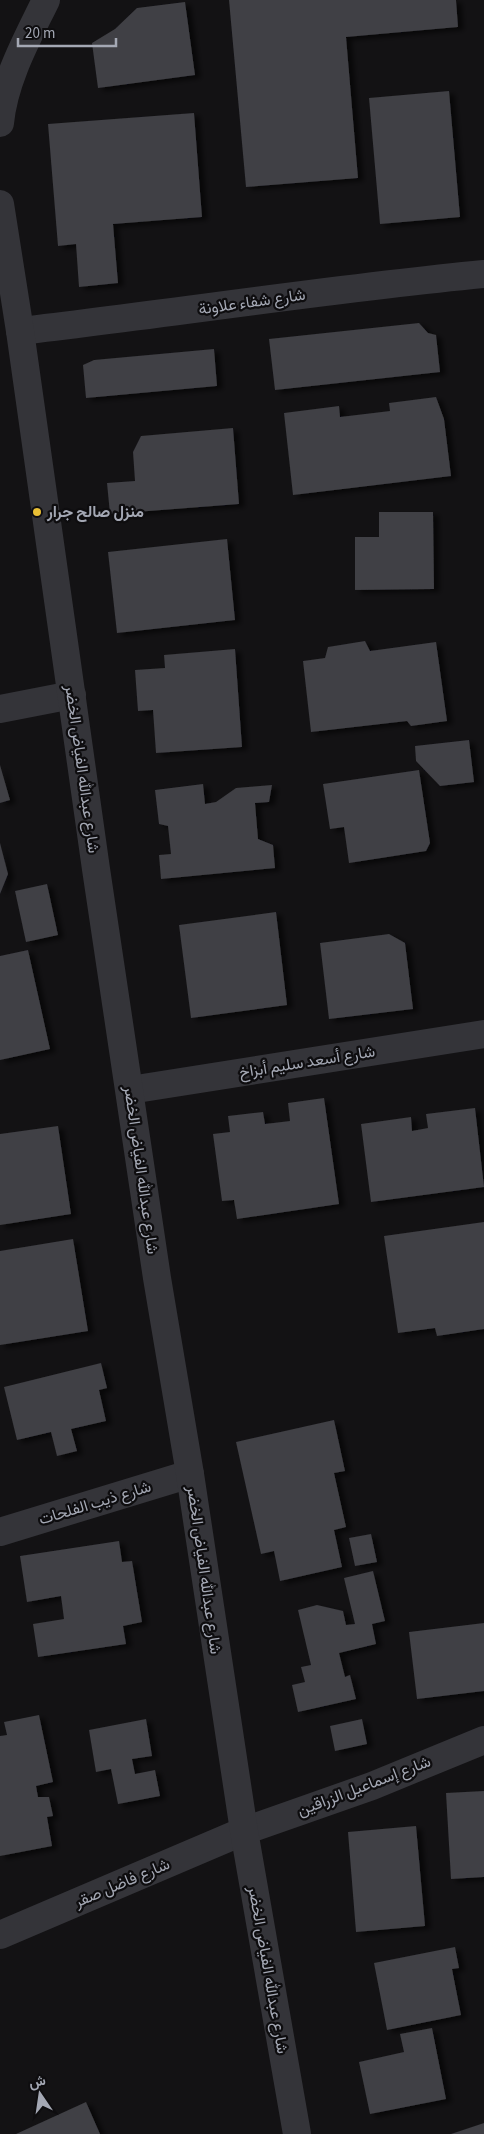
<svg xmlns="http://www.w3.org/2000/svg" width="484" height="2134" font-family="'Source Sans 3',Vazirmatn,sans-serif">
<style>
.building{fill:#3f3f44;filter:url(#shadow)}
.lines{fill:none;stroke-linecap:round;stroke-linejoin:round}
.minor{stroke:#343439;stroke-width:28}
.tertiary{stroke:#343439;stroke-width:28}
.poi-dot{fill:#e9bf35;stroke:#0e0d0f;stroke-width:2}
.labels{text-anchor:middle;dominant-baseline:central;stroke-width:4.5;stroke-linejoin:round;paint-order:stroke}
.street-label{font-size:16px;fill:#a4a8b4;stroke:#0e0d0f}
.poi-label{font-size:16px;font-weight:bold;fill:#a4a8b4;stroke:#0e0d0f;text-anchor:start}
</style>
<defs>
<filter id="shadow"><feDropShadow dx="5.5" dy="3" stdDeviation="2.5" flood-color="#0009"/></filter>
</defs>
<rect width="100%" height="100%" fill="#131214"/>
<!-- building -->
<path class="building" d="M229,0H456L458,27L346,37L358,178L246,187Z
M185,2L195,75L98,88L92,43L115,29L137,8Z
M449,91L460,217L380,224L369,98Z
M194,113L202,217L113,224L118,283L79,287L76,244L58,246L48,124Z
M419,323L428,333L436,335L440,372L275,390L269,339Z
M214,349L217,386L86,398L83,365L94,360Z
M436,397L444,419L451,476L293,495L284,413L339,406L340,417L390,411L389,403Z
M233,428L239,504L110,514L107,483L135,481L133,452L141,436Z
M379,512H433L434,589L355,590V537H379Z
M227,539L235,620L117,633L108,552Z
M365,641L370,651L436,642L447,721L411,726L407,721L311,732L303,661L325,658L328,647Z
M235,649L242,747L156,753L153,710L138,711L135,670L165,668L164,655Z
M469,740L474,782L440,786L416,761L415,746Z
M0,765L10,800L0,803Z
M419,770L430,843L426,851L349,863L344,827L330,829L323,784Z
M203,784L205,804L216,802L236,788L272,785L269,802L255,803L258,839L273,845L275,868L161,879L159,855L171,854L168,826L159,824L155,790Z
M0,843L8,874L0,894Z
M47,884L58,935L26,942L15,891Z
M276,912L287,1005L191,1018L179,925Z
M389,934L405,943L413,1009L329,1019L320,943Z
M28,950L50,1049L0,1060V956Z
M324,1098L339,1204L237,1219L234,1200L222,1201L213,1134L230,1132L228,1116L263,1112L265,1124L290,1121L288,1103Z
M475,1108L484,1187L371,1202L361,1124L411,1117L412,1131L428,1128L426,1114Z
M58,1126L71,1214L0,1225V1134Z
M484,1222V1329L437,1336L435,1328L398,1333L384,1236Z
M73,1239L88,1331L0,1345V1251Z
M101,1363L107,1388L99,1390L106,1421L71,1429L77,1451L57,1456L51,1432L17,1440L4,1387Z
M334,1420L345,1471L334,1473L346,1527L334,1530L342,1567L280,1581L274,1551L261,1554L236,1442Z
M371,1534L377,1562L355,1566L349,1538Z
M119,1541L122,1562L132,1561L142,1622L123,1626L126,1644L38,1657L33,1624L64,1619L61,1596L27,1602L20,1556Z
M373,1571L385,1621L372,1624L376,1644L339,1653L345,1677L350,1675L356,1699L298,1712L292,1685L305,1682L301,1667L311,1665L298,1610L317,1605L343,1611L346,1625L355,1624L344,1578Z
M484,1623V1691L417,1699L409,1632Z
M39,1715L53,1782L36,1786L38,1797H49L53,1816L47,1817L52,1846L0,1856V1736L7,1735L4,1722Z
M146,1719L152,1756L132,1759L135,1774L155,1770L160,1796L118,1804L111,1769L96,1772L89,1730Z
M362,1719L367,1744L335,1751L330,1726Z
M484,1791V1877L451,1879L446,1793Z
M416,1826L425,1926L356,1932L348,1832Z
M455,1947L459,1968L452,1969L461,2015L387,2030L374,1963Z
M432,2028L446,2099L370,2114L359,2062L404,2052L400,2034Z
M86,2102L100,2134H16Z
M484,2123V2134H451Z"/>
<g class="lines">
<!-- minor -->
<path class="minor" d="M20,331C175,313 329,289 484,274
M0,709L72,695
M130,1090L484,1034
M0,1532L190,1474
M0,1935L244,1831L372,1786L484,1740"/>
<!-- tertiary -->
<path class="tertiary" d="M0,123C4,80 27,39 46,0
M0,204L20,331L96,869L157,1278L190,1474L244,1831L297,2134"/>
</g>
<!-- markers -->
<circle class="poi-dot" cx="37" cy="512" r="5"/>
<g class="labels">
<!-- street labels -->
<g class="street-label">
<text transform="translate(252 302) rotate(-8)">شارع شفاء علاونة</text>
<text transform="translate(82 769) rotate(82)">شارع عبدالله الفياض الخضر</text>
<text transform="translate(307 1062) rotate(-9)">شارع أسعد سليم أبزاخ</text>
<text transform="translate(141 1170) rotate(82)">شارع عبدالله الفياض الخضر</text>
<text transform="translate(95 1503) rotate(-17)">شارع ذيب الفلحات</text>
<text transform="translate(204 1570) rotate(82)">شارع عبدالله الفياض الخضر</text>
<text transform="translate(364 1786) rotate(-21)">شارع إسماعيل الزراقين</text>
<text transform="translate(122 1883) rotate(-23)">شارع فاضل صقر</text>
<text transform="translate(268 1970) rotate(80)">شارع عبدالله الفياض الخضر</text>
</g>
<!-- poi labels -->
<g class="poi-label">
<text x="47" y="512">منزل صالح جرار</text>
</g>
</g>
<!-- north arrow -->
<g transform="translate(40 2094) rotate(347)" stroke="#0e0d0f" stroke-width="4" paint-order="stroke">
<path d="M0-4L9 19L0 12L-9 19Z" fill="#a4a8b4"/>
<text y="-8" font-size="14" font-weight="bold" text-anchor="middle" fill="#a4a8b4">ش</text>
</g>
<!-- scale -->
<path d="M18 38v8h98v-8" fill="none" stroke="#a4a8b4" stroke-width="2.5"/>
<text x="25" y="38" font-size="15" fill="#a4a8b4" stroke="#0e0d0f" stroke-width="4" paint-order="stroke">20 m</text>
</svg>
